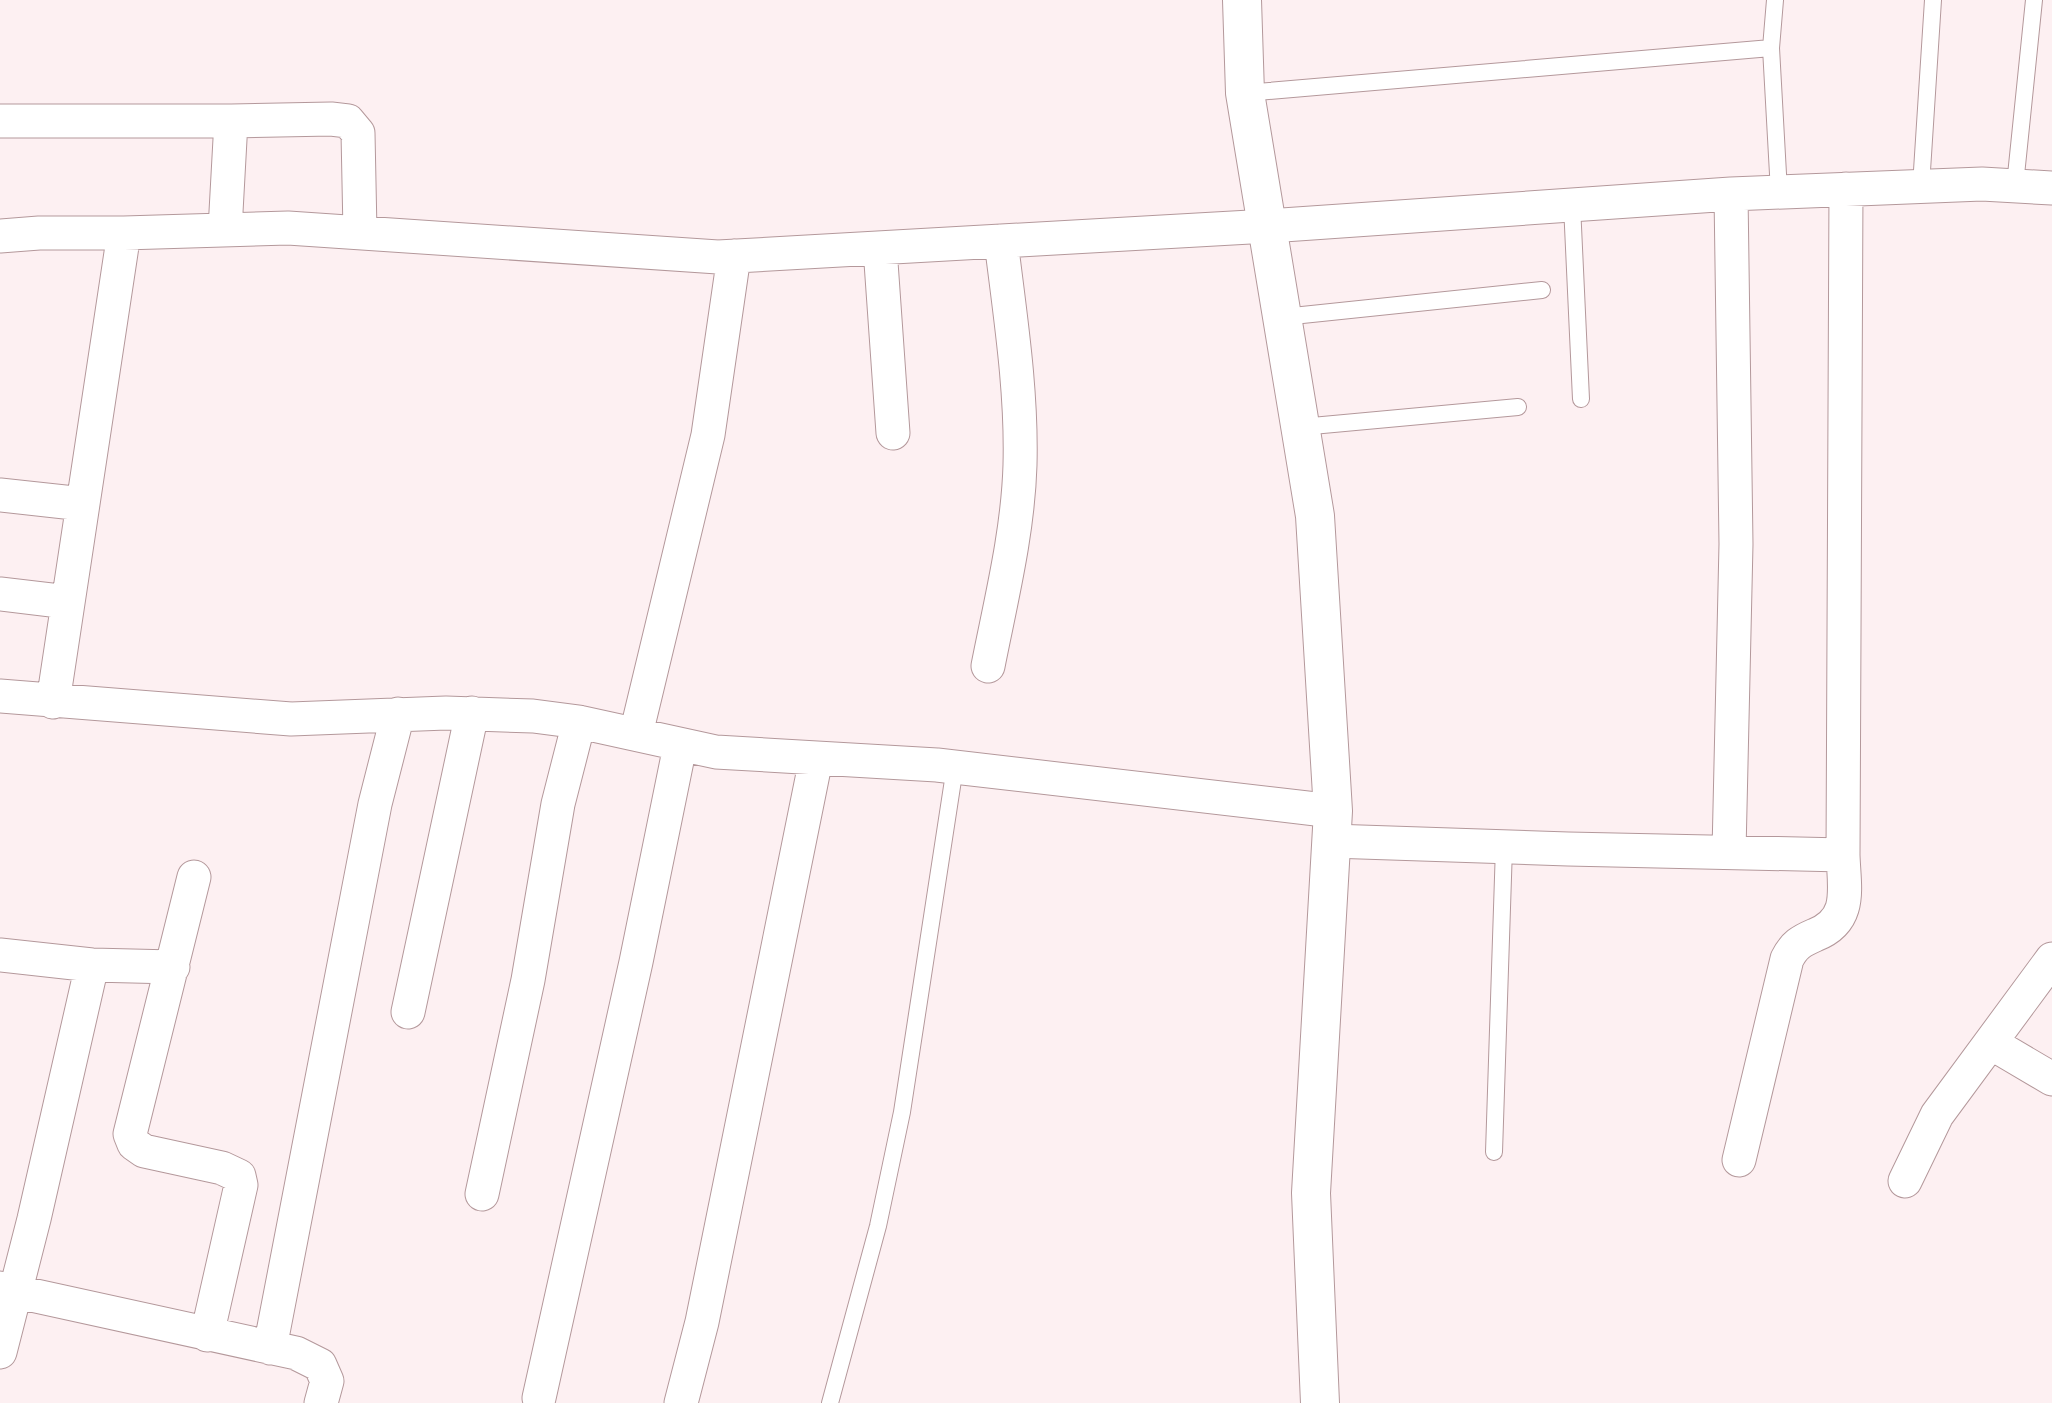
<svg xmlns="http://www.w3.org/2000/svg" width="2052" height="1403" font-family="'DM Sans',sans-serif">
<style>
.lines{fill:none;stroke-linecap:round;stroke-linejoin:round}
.service-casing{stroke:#b4989b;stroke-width:18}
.minor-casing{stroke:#b4989b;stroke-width:35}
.tertiary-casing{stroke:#b4989b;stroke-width:40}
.service{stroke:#fff;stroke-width:16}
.minor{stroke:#fff;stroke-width:33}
.tertiary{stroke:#fff;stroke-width:38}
</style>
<rect width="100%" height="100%" fill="#fdf0f2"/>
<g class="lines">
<defs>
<path id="service" d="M1775,0L1771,48L1779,192
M1245,93L1771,48
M2015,185L2034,0
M1921,186L1933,0
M1572,205L1581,399
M1283,317L1542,290
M1301,427L1518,407
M1494,1152L1504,847
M830,1403L878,1226L902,1112L955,767"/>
<path id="minor" d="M0,121H231L331,119L348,121L358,133L360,232
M225,230L231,121
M0,236L39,233H124L288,228L718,257L1268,226L1731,194L1982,184L2052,188
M880,248L893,433
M0,495L83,504
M0,594L68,602
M988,666C1001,600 1018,533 1020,465C1022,390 1010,315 1001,241
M0,696L291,719L446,713L533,716L579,722L716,752L937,765L1333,811
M53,702L124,233
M636,734L708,435L734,256
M1331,841L1568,849L1843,855
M1729,852L1736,544L1731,194
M194,877L130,1134L134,1144L144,1151L222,1168L239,1176L241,1185L207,1335
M0,955L92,965L173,967
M408,1012L472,713
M1991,1043L2052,1079
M1739,1160L1787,959C1794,945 1801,941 1815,935C1853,920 1844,888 1843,855L1846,189
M1905,1181L1937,1115L2052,959
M482,1194L528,980L558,804L579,722
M0,1288L296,1353L320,1365L327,1381L321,1403
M270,1348L375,804L398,714
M0,1352L34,1219L92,965
M539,1398L636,962L680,746
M681,1403L702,1322L816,759"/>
<path id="tertiary" d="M1242,0L1245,93L1315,516L1333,811L1311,1193L1320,1403"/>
</defs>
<!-- service casing -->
<use href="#service" class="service-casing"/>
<!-- minor casing -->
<use href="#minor" class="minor-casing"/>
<!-- tertiary casing -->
<use href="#tertiary" class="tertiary-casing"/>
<!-- service -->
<use href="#service" class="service"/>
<!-- minor -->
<use href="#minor" class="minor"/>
<!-- tertiary -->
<use href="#tertiary" class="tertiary"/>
</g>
</svg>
